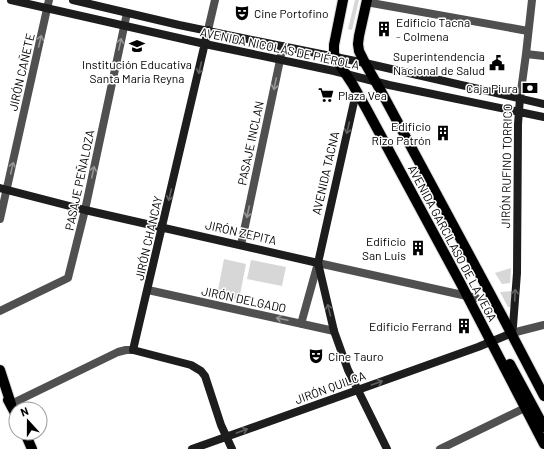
<svg xmlns="http://www.w3.org/2000/svg" width="544" height="449" font-family="Barlow,sans-serif">
<style>
.green{fill:#d7d7d7}
.lines{fill:none;stroke-linecap:round;stroke-linejoin:round}
.primary-casing{stroke:#dbdbdb;stroke-width:12}
.street{stroke:#505050;stroke-width:8}
.secondary{stroke:#1d1d1d;stroke-width:8}
.primary{stroke:#000;stroke-width:10}
.oneway{stroke:#969696}
.oneway2{stroke:#616161}
.labels{text-anchor:middle;dominant-baseline:central;stroke-width:3;stroke-linejoin:round;paint-order:stroke}
.poi-label{font-size:12px;fill:#000;stroke:#fff;text-anchor:end}
.street-label{font-size:12px;fill:#000;stroke:#fff}
</style>
<rect width="100%" height="100%" fill="#fff"/>
<!-- green -->
<path class="green" d="M355,0H359L352,30L348,29Z
M224,259L246,264L239,300L217,295Z
M251,260L286,267L282,286L247,279Z
M511,268L510,283L502,284L495,273Z
M512,291V307H508L500,292Z"/>
<g class="lines">
<defs>
<path id="primary" d="M343,0L334,45V53L336,59L353,85L366,108L461,284L544,444
M367,0L359,36L358,44L359,51L365,63L382,93L500,312L544,396
M510,364L544,427
M0,370L11,404
M8,400L16,415
M25,433L32,449"/>
</defs>
<!-- primary casing -->
<use href="#primary" class="primary-casing"/>
<!-- street -->
<path class="street" d="M366,2L528,31
M208,30L215,0
M526,54L544,56
M520,98L526,54L532,0
M0,219L49,0
M241,245L283,46
M148,290L334,331
M0,311L68,278L85,210L127,13
M301,324L318,263L476,298
M512,333L544,325
M11,404L118,352L126,350H133
M440,449L529,406"/>
<!-- secondary -->
<path class="secondary" d="M11,0L205,44L334,71L389,85L544,117
M73,0L179,25L365,63L544,104
M208,30L133,350L191,365L201,371L205,376L221,425L232,449
M356,90L354,102L318,263L334,331L348,370L387,449
M0,188L85,210L318,263
M192,449L478,347L512,333L513,326L517,273L518,124L520,98"/>
<!-- primary -->
<use href="#primary" class="primary"/>
</g>
<!-- one-way arrows -->
<defs><path id="oneway-shaft" d="M-6 0H5M1.5-3L5.5 0L1.5 3" fill="none" stroke-width="1.6" stroke-linecap="round" stroke-linejoin="round"/></defs>
<g class="oneway">
<use href="#oneway-shaft" transform="translate(40 41) rotate(-77)"/>
<use href="#oneway-shaft" transform="translate(120 44) rotate(-78)"/>
<use href="#oneway-shaft" transform="translate(275 84) rotate(102)"/>
<use href="#oneway-shaft" transform="translate(12 168) rotate(-77)"/>
<use href="#oneway-shaft" transform="translate(93 172) rotate(-78)"/>
<use href="#oneway-shaft" transform="translate(248 212) rotate(102)"/>
<use href="#oneway-shaft" transform="translate(282 319) rotate(-168)"/>
</g>
<g class="oneway2">
<use href="#oneway-shaft" transform="translate(200 68) rotate(103)"/>
<use href="#oneway-shaft" transform="translate(348 128) rotate(103)"/>
<use href="#oneway-shaft" transform="translate(170 195) rotate(103)"/>
<use href="#oneway-shaft" transform="translate(515 295) rotate(-87)"/>
<use href="#oneway-shaft" transform="translate(329 310) rotate(-104)"/>
<use href="#oneway-shaft" transform="translate(377 383) rotate(-20)"/>
<use href="#oneway-shaft" transform="translate(242 431) rotate(-20)"/>
</g>
<!-- icons -->
<defs>
<symbol id="theatre-bare" viewBox="-9 -9 18 18"><path d="M-5-5.5Q0-4 5-5.5V0Q5 5 0 6Q-5 5-5 0ZM-3.3-2.5H-1v1.5H-3.3ZM1-2.5H3.3v1.5H1ZM-2.8 1Q0 5.5 2.8 1Z" fill="#000" stroke="#fff" stroke-width="2.5" paint-order="stroke"/></symbol>
<symbol id="building-bare" viewBox="-9 -9 18 18"><path d="M-4-6H4V6H1V3H-1V6H-4ZM-2.5-4.3h1.7v1.8h-1.7ZM.8-4.3h1.7v1.8H.8ZM-2.5-1h1.7V.8h-1.7ZM.8-1h1.7V.8H.8Z" fill="#000" stroke="#fff" stroke-width="2.5" paint-order="stroke"/></symbol>
<symbol id="school-bare" viewBox="-9 -9 18 18"><path d="M0-5L7-2L0 1L-7-2ZM-4 1L0 2.5L4 1V4Q0 6-4 4Z" fill="#000" stroke="#fff" stroke-width="2.5" paint-order="stroke"/></symbol>
<symbol id="civic-bare" viewBox="-9 -9 18 18"><path d="M-.6-6.5H3V-4.5H.6V-3L4-1V1h2V6H-6V1h2V-1L-.6-3ZM-1.2 2.5V6h2.4V2.5Z" fill="#000" stroke="#fff" stroke-width="2.5" paint-order="stroke"/></symbol>
<symbol id="bank-bare" viewBox="-9 -9 18 18"><path d="M-6-4H6V4H-6ZM0-2.3a2.3 2.3 0 1 0 0 4.6a2.3 2.3 0 1 0 0-4.6Z" fill="#000" stroke="#fff" stroke-width="2.5" paint-order="stroke"/></symbol>
<symbol id="supermarket-bare" viewBox="-9 -9 18 18"><path d="M-6-5.5h2.5l.6 2H6L4.5 2H-2.5L-4.4-4H-6ZM-1.5 3.2a1.3 1.3 0 1 0 .1 0ZM3 3.2a1.3 1.3 0 1 0 .1 0Z" fill="#000" stroke="#fff" stroke-width="2.5" paint-order="stroke"/></symbol>
</defs>
<g fill-rule="evenodd">
<use href="#theatre-bare" x="231" y="2" width="22" height="22"/>
<use href="#building-bare" x="373" y="18" width="22" height="22"/>
<use href="#school-bare" x="126" y="35" width="22" height="22"/>
<use href="#civic-bare" x="486" y="52" width="22" height="22"/>
<use href="#bank-bare" x="519" y="77" width="22" height="22"/>
<use href="#supermarket-bare" x="315" y="84" width="22" height="22"/>
<use href="#building-bare" x="432" y="122" width="22" height="22"/>
<use href="#building-bare" x="407" y="237" width="22" height="22"/>
<use href="#building-bare" x="453" y="315" width="22" height="22"/>
<use href="#theatre-bare" x="305" y="345" width="22" height="22"/>
</g>
<g class="labels">
<!-- poi labels -->
<g class="poi-label">
<text x="254" y="13" text-anchor="start">Cine Portofino</text>
<text x="396" y="22" text-anchor="start">Edificio Tacna<tspan x="396" dy="14">- Colmena</tspan></text>
<text x="485" y="56">Superintendencia<tspan x="485" dy="14">Nacional de Salud</tspan></text>
<text x="137" y="64" text-anchor="middle">Institución Educativa<tspan x="137" dy="14">Santa Maria Reyna</tspan></text>
<text x="518" y="88">Caja Piura</text>
<text x="338" y="95" text-anchor="start">Plaza Vea</text>
<text x="431" y="126">Edificio<tspan x="431" dy="14">Rizo Patrón</tspan></text>
<text x="406" y="241">Edificio<tspan x="406" dy="14">San Luis</tspan></text>
<text x="452" y="326">Edificio Ferrand</text>
<text x="328" y="356" text-anchor="start">Cine Tauro</text>
</g>
<!-- street labels -->
<g class="street-label">
<text transform="translate(280 48) rotate(12)">AVENIDA NICOLÁS DE PIÉROLA</text>
<text transform="translate(21 72) rotate(-77)">JIRÓN CAÑETE</text>
<text transform="translate(250 143) rotate(-78)">PASAJE INCLAN</text>
<text transform="translate(506 166) rotate(-89)">JIRÓN RUFINO TORRICO</text>
<text transform="translate(325 173) rotate(-77)">AVENIDA TACNA</text>
<text transform="translate(79 180) rotate(-78)">PASAJE PEÑALOZA</text>
<text transform="translate(241 232) rotate(13)">JIRÓN ZEPITA</text>
<text transform="translate(148 238) rotate(-77)">JIRÓN CHANCAY</text>
<text transform="translate(453 243) rotate(62)">AVENIDA GARCILASO DE LA VEGA</text>
<text transform="translate(244 299) rotate(12)">JIRÓN DELGADO</text>
<text transform="translate(330 387) rotate(-20)">JIRÓN QUILCA</text>
</g>
</g>
<!-- north arrow -->
<g transform="translate(28 421) rotate(339)"><circle r="19" fill="#ffffff" stroke="#999999"/>
<path d="M0-3L7 15L0 10L-7 15Z" fill="#000000"/>
<text y="-6" font-size="11" font-weight="bold" text-anchor="middle" fill="#000000">N</text>
</g>
</svg>
